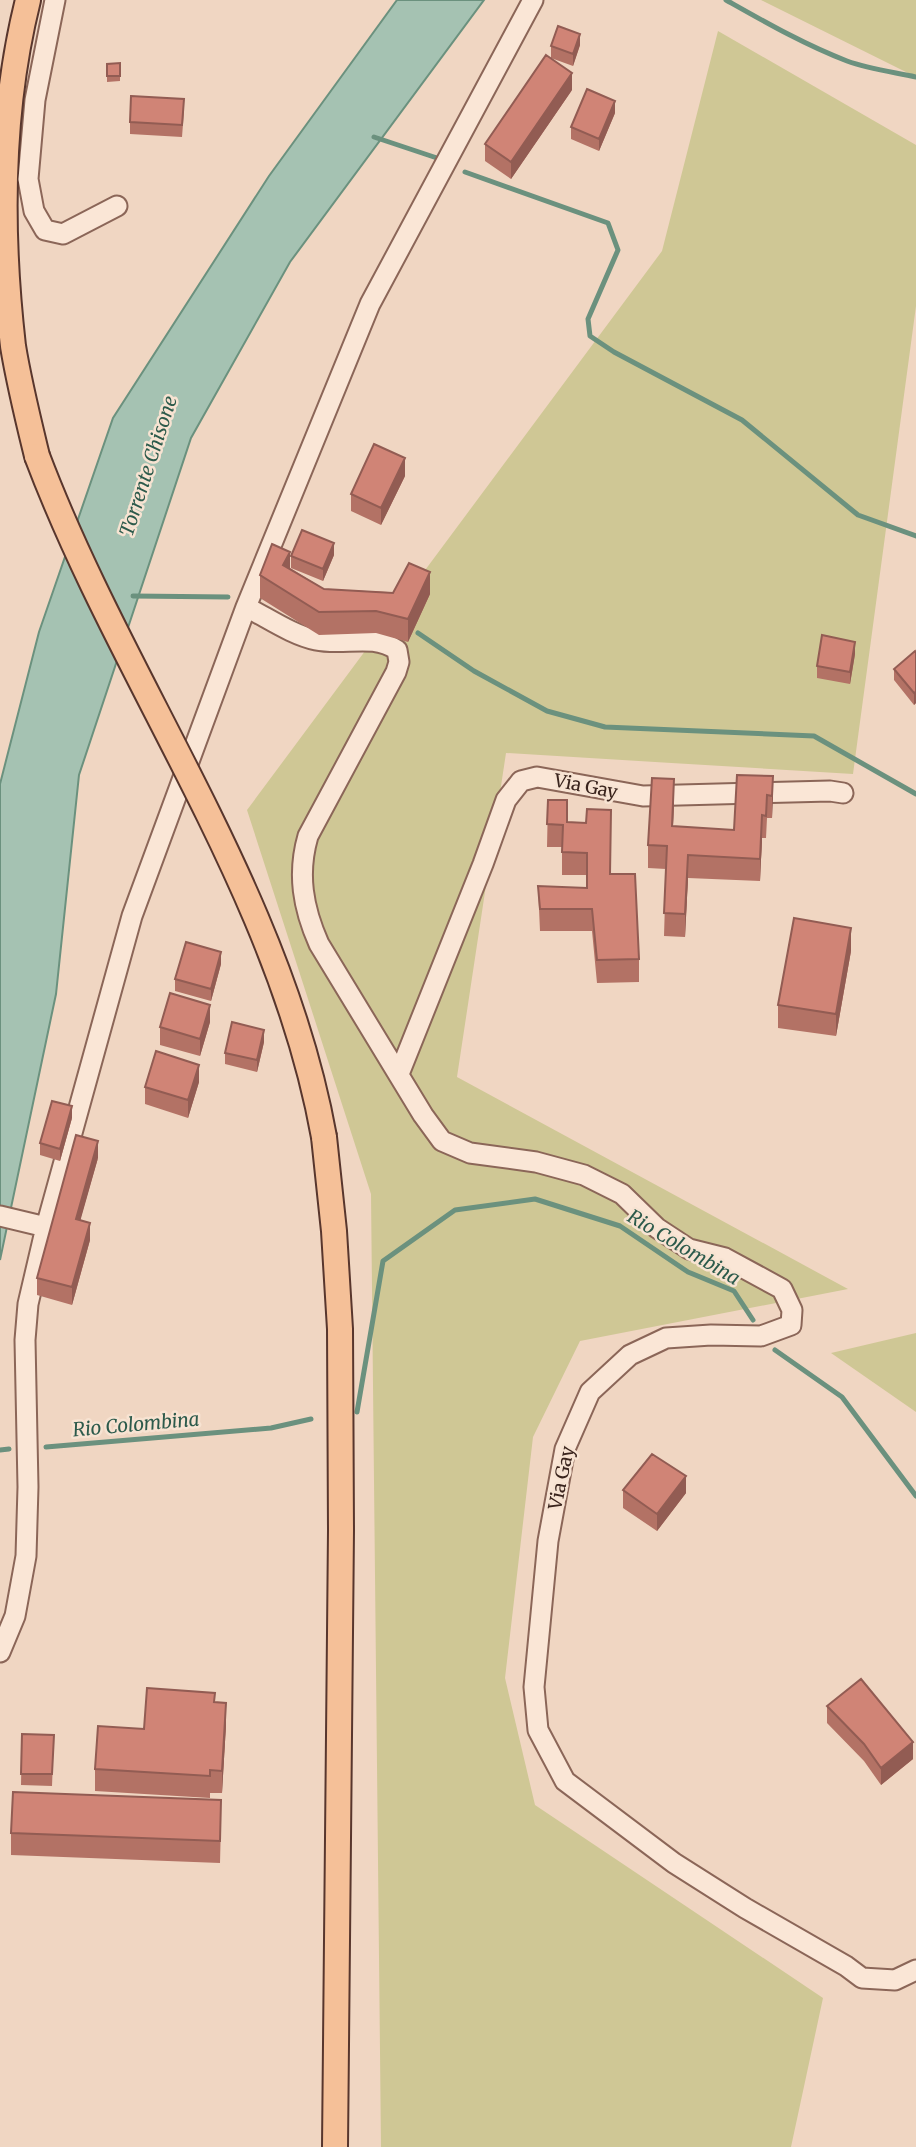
<svg xmlns="http://www.w3.org/2000/svg" width="916" height="2147" font-family="Merriweather,serif">
<style>
.green{fill:#cfc795}
.water{fill:#a5c2b2;stroke:#6b917e;stroke-width:2}
.lines{fill:none;stroke-linecap:round;stroke-linejoin:round}
.stream{stroke:#6b917e;stroke-width:5}
.minor-casing{stroke:#8b6658;stroke-width:23}
.major-casing{stroke:#58362d;stroke-width:28}
.minor{stroke:#fae6d6;stroke-width:19}
.major{stroke:#f5c098;stroke-width:24}
.major-bridge-casing{stroke:#58362d;stroke-width:28;stroke-linecap:butt}
.major-bridge{stroke:#f5c098;stroke-width:24}
.wall{fill:#b37265}
.shaded-wall{fill:#925c53}
.building{fill:#d08476;stroke:#925c53;stroke-width:2}
.labels{text-anchor:middle;dominant-baseline:central;stroke-width:5;stroke-linejoin:round;paint-order:stroke}
.street-label{font-size:18px;fill:#3a241d;stroke:#f7e3d2}
.water-label{font-size:19px;font-style:italic;fill:#2c5a4b;stroke:#f7e3d2}
</style>
<rect width="100%" height="100%" fill="#f0d6c2"/>
<!-- green -->
<path class="green" d="M761,0H916V77Z
M718,31L916,145V306L853,774L506,753L457,1077L848,1289L580,1341L533,1437L505,1678L535,1805L823,1998L791,2147H381L371,1194L247,810L662,251Z
M916,1333V1412L831,1353Z"/>
<!-- water -->
<path class="water" d="M397,0H484L290,262L191,438L79,775L56,994L0,1260V784L39,632L113,418L269,176Z"/>
<g class="lines">
<!-- stream -->
<path class="stream" d="M726,0C765,22 805,45 847,61C869,69 893,72 916,77
M374,137L437,158
M465,172L608,223L618,250L588,319L590,336L614,352L742,420L858,515L916,536
M133,596L228,597
M418,633L474,671L547,711L605,727L814,736L916,794
M775,1350L842,1397L916,1496
M357,1412L383,1261L455,1210L535,1199L620,1226L688,1272L734,1291L753,1320
M46,1447L271,1428L311,1419
M0,1450L9,1449"/>
<defs>
<path id="minor" d="M55,0L35,100L28,179L34,211L45,230L63,234L117,206
M246,607C268,618 292,635 316,640C345,646 372,633 397,650L399,662L396,672L308,836C297,874 303,908 319,944L423,1115L442,1141L470,1153L536,1162L584,1175L622,1194L657,1228L689,1249L725,1258L782,1289L792,1310L791,1325L761,1336L711,1335L666,1338L630,1355L590,1392L565,1449L548,1541L534,1687L538,1730L565,1781L674,1863L745,1908L846,1966L862,1978L895,1980L916,1970
M399,1074L483,864L506,800L521,781L537,777L643,796L830,791L843,793
M0,1216L46,1227
M0,1652L15,1616L26,1556L28,1487L25,1340L28,1304L46,1227L132,916L246,607L370,304L533,0"/>
<path id="major" d="M28,0C0,112 0,232 13,346C19,383 28,419 37,456
M324,1137L334,1231L340,1329L341,1530L335,2147"/>
</defs>
<!-- minor casing -->
<use href="#minor" class="minor-casing"/>
<!-- major casing -->
<use href="#major" class="major-casing"/>
<!-- minor -->
<use href="#minor" class="minor"/>
<!-- major -->
<use href="#major" class="major"/>
<defs>
<path id="major-bridge" d="M37,456C124,686 280,891 324,1137"/>
</defs>
<!-- major-bridge casing -->
<use href="#major-bridge" class="major-bridge-casing"/>
<!-- major-bridge -->
<use href="#major-bridge" class="major-bridge"/>
</g>
<!-- wall -->
<path class="wall" d="M580,45L573,66L551,58V46Z
M120,63V81L107,82V64Z
M572,90L511,179L485,161V144Z
M184,111L182,137L130,134V122Z
M615,113L599,151L571,139V127Z
M405,476L381,525L351,511V494Z
M334,555L323,581L291,568V556Z
M290,568L324,589L430,594L408,642L376,633L319,635L260,598V575Z
M916,653V703L914,705L894,680V669Z
M855,654L850,684L817,678V666Z
M773,776L772,818H767L766,838H762L760,881L688,878L685,937L664,936L666,869L648,868V845L674,802L673,826L734,830Z
M548,800L567,822L611,874L639,959V982L597,983L592,931H540L538,886L587,888V875H562V847H547Z
M851,951L836,1036L778,1028V1005Z
M221,964L211,1001L175,991V979Z
M210,1022L200,1056L160,1045V1027Z
M264,1042L257,1072L225,1064V1053Z
M199,1082L188,1118L145,1104V1087Z
M72,1118L60,1161L40,1155V1143Z
M98,1158L80,1220L90,1240L72,1305L37,1295V1278Z
M623,1490L686,1493L657,1531L623,1508Z
M215,1702L226,1725L222,1793H210V1798L95,1791V1769Z
M827,1706L913,1759L881,1785L864,1761L827,1723Z
M22,1734L54,1735L52,1786L21,1785Z
M221,1822L220,1863L11,1855V1833Z"/>
<!-- shaded-wall -->
<path class="shaded-wall" d="M580,34V45L573,66V54Z
M572,73V90L511,179V162Z
M615,101V113L599,151V139Z
M405,458V476L381,525V508Z
M334,543V555L323,581V569Z
M290,552V574L283,565Z
M430,572V594L408,642V619Z
M855,642V654L850,684V672Z
M916,692V703L914,705V693Z
M773,776V799L772,818V796Z
M674,779V802L672,849V826Z
M762,815V838L760,881V859Z
M688,855V878L685,937V914Z
M851,928V951L836,1036V1014Z
M221,952V964L211,1001V989Z
M210,1005V1022L200,1056V1039Z
M264,1030V1042L257,1072V1060Z
M199,1065V1082L188,1118V1100Z
M72,1106V1118L60,1161V1149Z
M98,1141V1158L76,1236V1219Z
M90,1223V1240L72,1305V1287Z
M686,1476V1493L657,1531V1514Z
M226,1703V1725L222,1793V1771Z
M913,1742V1759L881,1785V1768Z"/>
<!-- building -->
<path class="building" d="M558,26L580,34L573,54L551,46Z
M546,55L572,73L511,162L485,144Z
M120,63V76H107V64Z
M587,89L615,101L599,139L571,127Z
M131,96L184,99L182,125L130,122Z
M374,444L405,458L381,508L351,494Z
M302,530L334,543L323,569L291,556Z
M272,544L290,552L283,565L324,589L393,593L409,563L430,572L408,619L376,611L319,612L260,575Z
M822,635L855,642L850,672L817,666Z
M915,651L916,653V692L914,693L894,669Z
M737,775L773,776L772,796L767,795L766,816L762,815L760,859L688,855L685,914L664,913L667,846L648,845L652,778L674,779L672,826L734,830Z
M548,800H567V822L586,823L587,809L611,810L610,874H635L639,959L597,960L592,909H540L538,886L587,888V853L562,852L563,825L547,824Z
M794,918L851,928L836,1014L778,1005Z
M186,942L221,952L211,989L175,979Z
M170,993L210,1005L200,1039L160,1027Z
M232,1022L264,1030L257,1060L225,1053Z
M156,1051L199,1065L188,1100L145,1087Z
M52,1101L72,1106L60,1149L40,1143Z
M76,1135L98,1141L76,1219L90,1223L72,1287L37,1278Z
M652,1454L686,1476L657,1514L623,1490Z
M861,1679L913,1742L881,1768L864,1744L827,1706Z
M147,1688L215,1693L214,1702L226,1703L222,1771L210,1770V1776L95,1769L98,1726L144,1729Z
M22,1734L54,1735L52,1774H21Z
M13,1792L221,1800L220,1841L11,1833Z"/>
<g class="labels">
<!-- street labels -->
<g class="street-label">
<text transform="translate(586 786) rotate(11)">Via Gay</text>
<text transform="translate(561 1478) rotate(-78)">Via Gay</text>
</g>
<!-- water labels -->
<g class="water-label">
<text transform="translate(148 466) rotate(-72)">Torrente Chisone</text>
<text transform="translate(684 1247) rotate(31)">Rio Colombina</text>
<text transform="translate(136 1424) rotate(-5)">Rio Colombina</text>
</g>
</g>
</svg>
